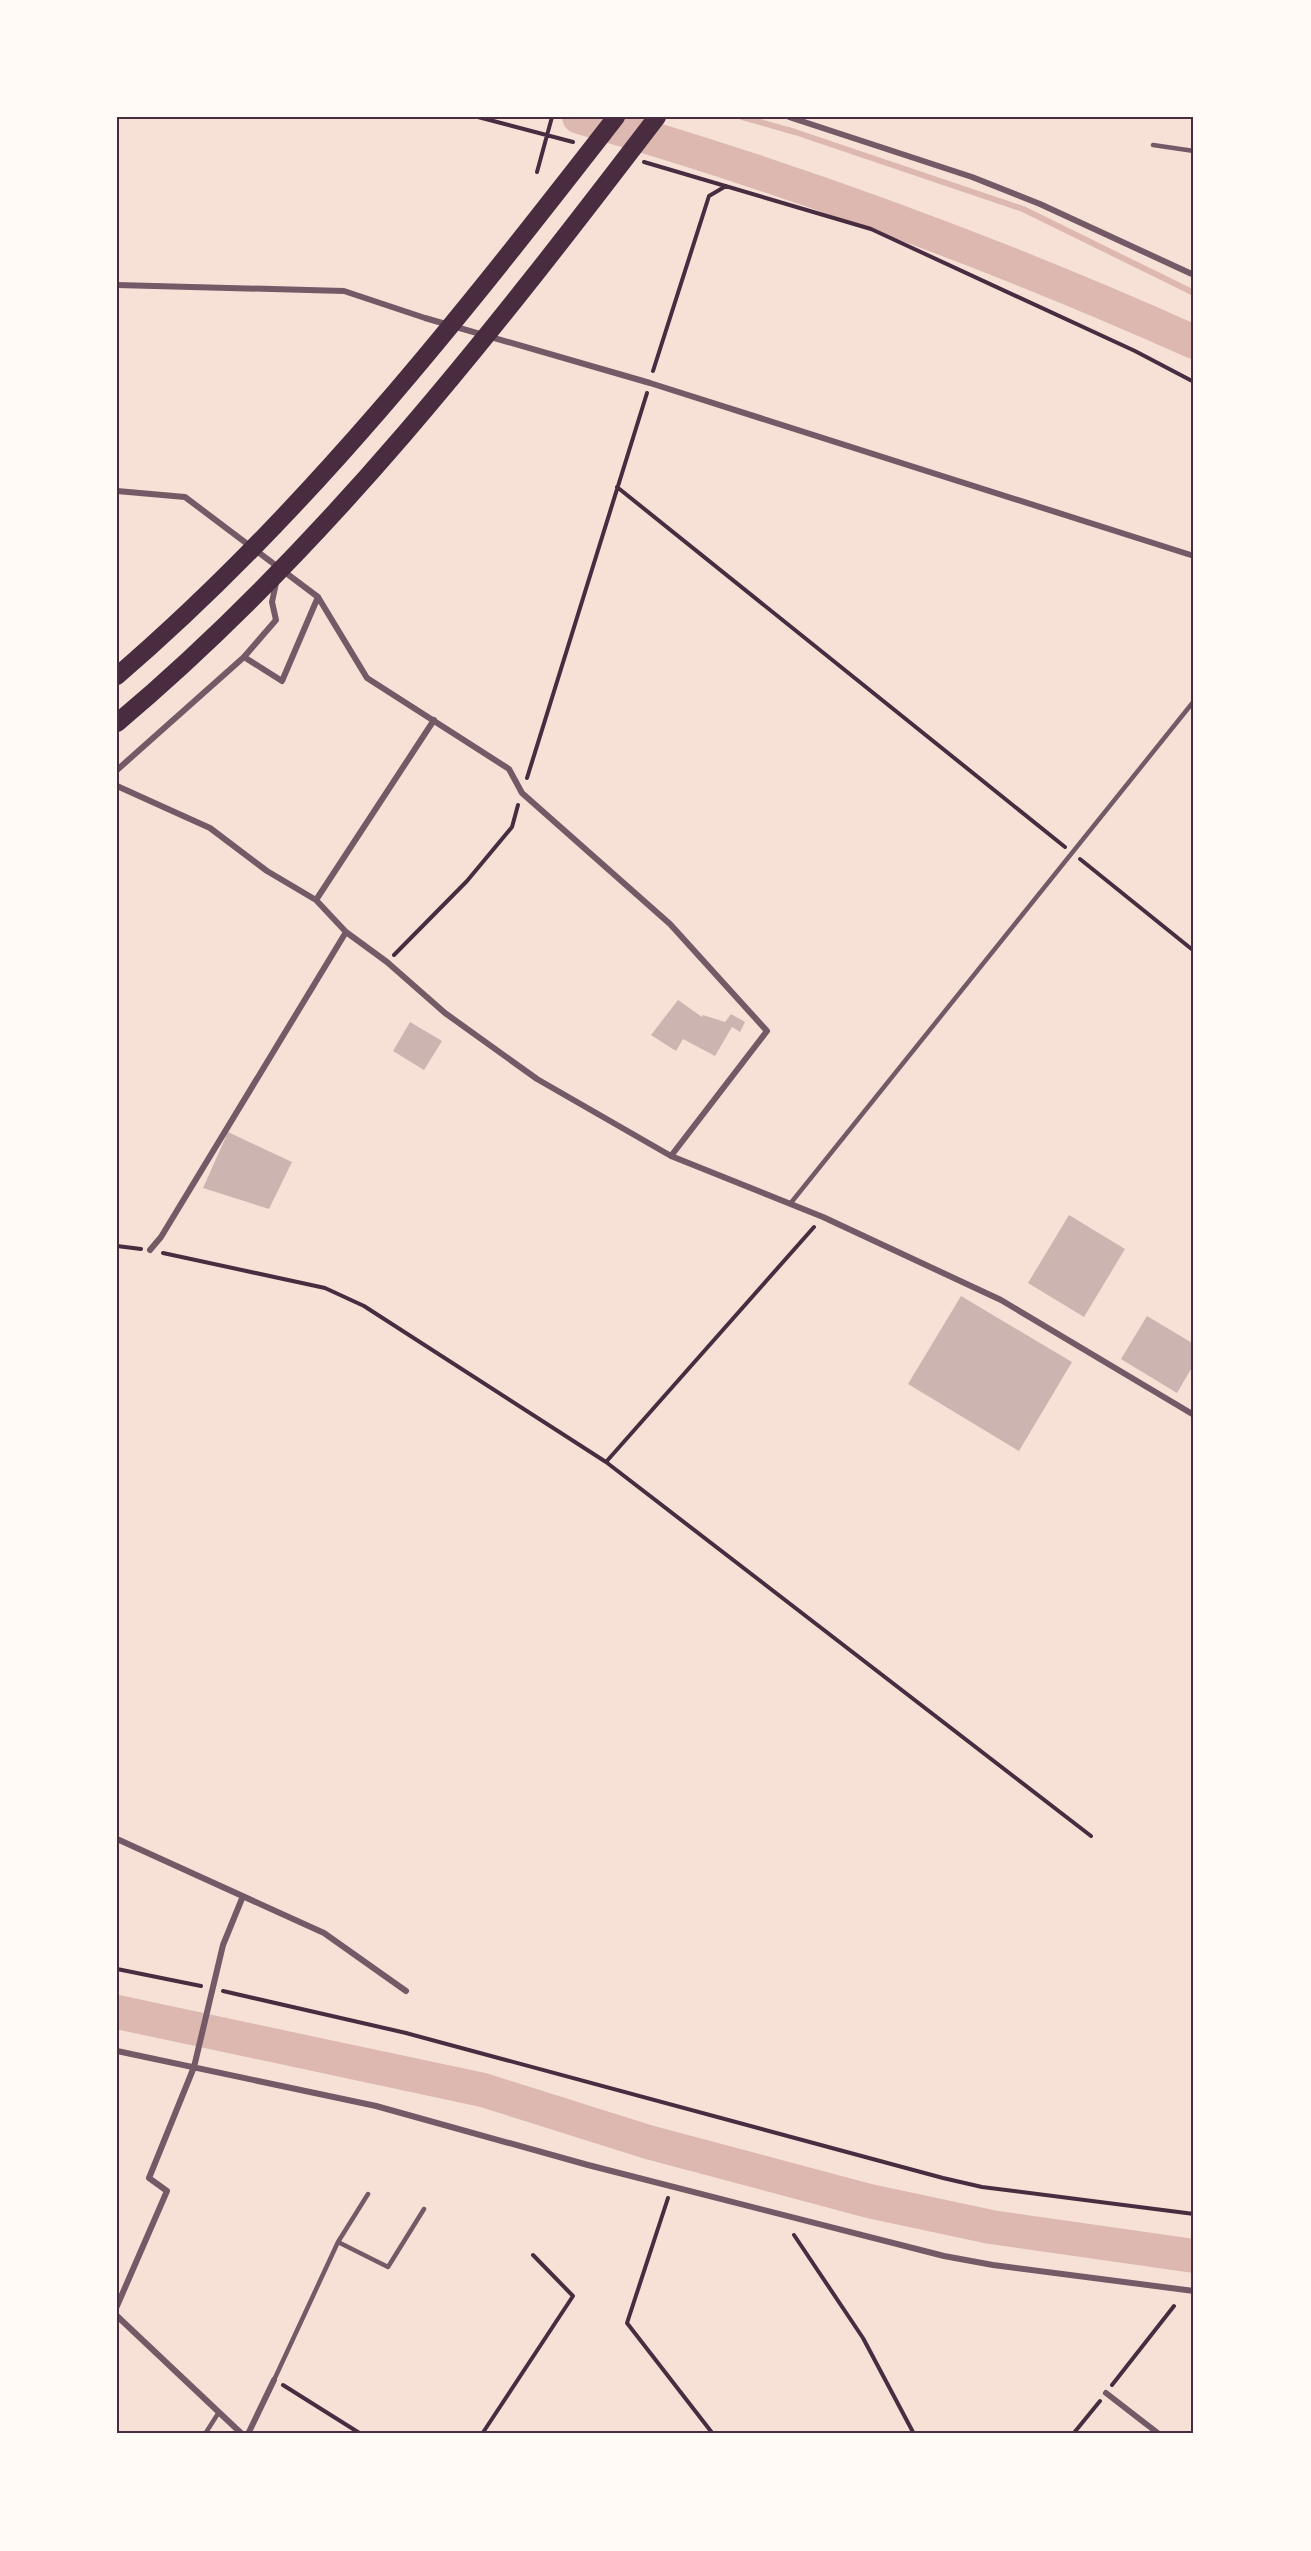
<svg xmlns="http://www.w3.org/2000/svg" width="1311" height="2551" font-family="Lora,serif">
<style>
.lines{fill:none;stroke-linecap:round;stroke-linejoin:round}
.stream{stroke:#dcb8b0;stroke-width:6}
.river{stroke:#dcb8b0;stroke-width:34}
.building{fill:#ccb4b1}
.path{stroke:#4a2c40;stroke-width:4}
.service{stroke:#755966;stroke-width:4.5}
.minor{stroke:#755966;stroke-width:6}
.motorway{stroke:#4a2c40;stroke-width:18}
.neatline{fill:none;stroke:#4a2c40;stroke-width:2}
</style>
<rect width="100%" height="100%" fill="#f7e1d7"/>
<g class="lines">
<!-- stream -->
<path class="stream" d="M742,117L795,132L1023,209L1194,293"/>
<!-- river -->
<path class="river" d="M579,117C789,177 995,253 1194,342
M117,2012L483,2090L648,2142L869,2201L991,2227L1194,2256"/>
</g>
<!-- building -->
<path class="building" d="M678,1000L702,1017L703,1015L725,1022L731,1014L745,1022L740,1032L732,1027L715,1056L683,1039L676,1051L651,1035Z
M410,1022L442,1041L424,1070L393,1051Z
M228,1132L292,1162L269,1209L203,1188Z
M1069,1215L1125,1249L1084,1317L1028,1283Z
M961,1296L1072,1362L1019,1451L908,1384Z
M1147,1316L1194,1344V1364L1177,1393L1121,1359Z"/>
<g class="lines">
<!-- path -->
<path class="path" d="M478,117L573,142
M644,162L871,229L1135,351L1194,382
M537,172L552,117
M653,371L709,196L726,186
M617,487L1065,847
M527,778L647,393
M1080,859L1194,951
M394,955L467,881L512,827L518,805
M117,1246L141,1249
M163,1253L325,1288L364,1306L606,1462L1091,1836
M606,1462L814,1227
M117,1969L201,1986
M223,1991L406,2033L943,2178L982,2187L1194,2214
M668,2198L627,2323L713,2434
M794,2235L863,2338L914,2434
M283,2385L361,2434
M1112,2385L1174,2306
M482,2434L573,2296L533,2255
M1073,2434L1100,2401"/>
<!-- service -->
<path class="service" d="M1153,145L1194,151
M790,1204L1194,701
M338,2242L388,2267L424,2209
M274,2380L338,2242L368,2194
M205,2434L219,2412"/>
<!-- minor -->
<path class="minor" d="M789,117L972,177L1040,204L1194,275
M117,285L344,291L425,318L650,383L1194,556
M117,491L185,497L318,597L367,678L509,769L522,793L670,924L767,1031L671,1156
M276,583L272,602L276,620L244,657L282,681L318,597
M117,770L244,657
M117,786L210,828L267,871L316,900L346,932L387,962L445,1013L537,1079L671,1156L823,1217L1001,1300L1194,1415
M316,900L434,720
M150,1250L161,1237L346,932
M117,1839L324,1933L406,1991
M117,2051L376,2106L588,2165L944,2256L993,2265L1194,2291
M117,2306L167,2191L149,2178L194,2067L223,1945L243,1896
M117,2316L242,2434
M1106,2393L1159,2434
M248,2434L274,2380"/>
<!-- motorway -->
<path class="motorway" d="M117,676C308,512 462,315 616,117
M117,723C325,548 492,333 657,117"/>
</g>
<!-- border -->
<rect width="1311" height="2551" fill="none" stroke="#fffaf5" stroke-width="237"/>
<rect x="118" y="118" width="1074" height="2314" class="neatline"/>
</svg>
